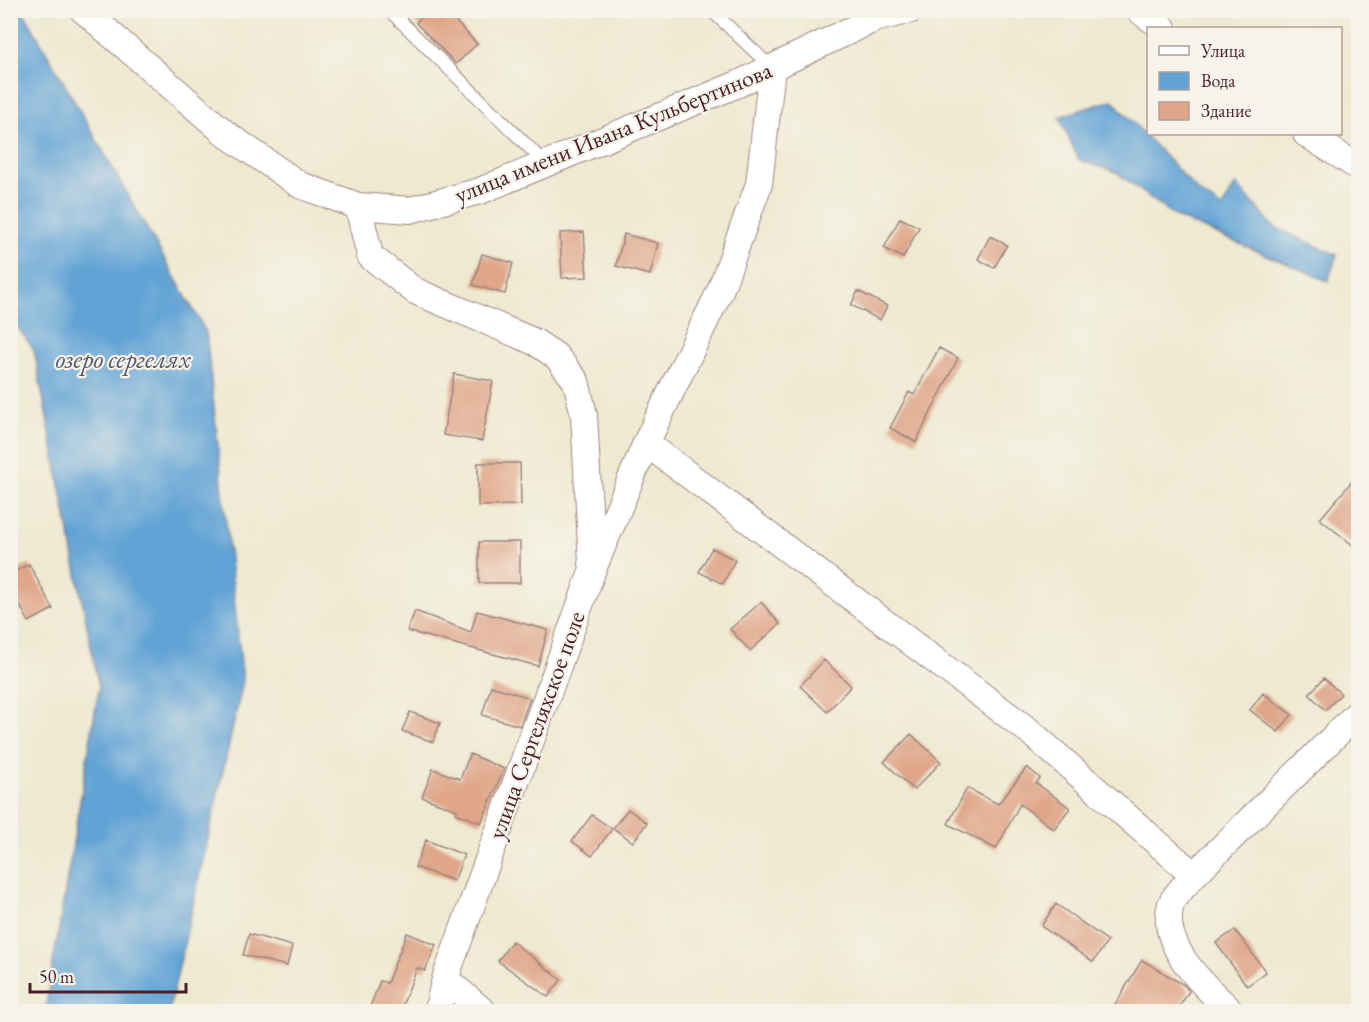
<svg xmlns="http://www.w3.org/2000/svg" width="1369" height="1022" font-family="'EB Garamond',serif">
<style>
.water{fill:#61a3d5;stroke:#566180;stroke-width:1.5}
.building{fill:#dfa689}
.lines{fill:none;stroke-linecap:round;stroke-linejoin:round}
.lane-casing{stroke:#9c847e;stroke-width:14}
.street-casing{stroke:#9c847e;stroke-width:28}
.lane{stroke:#fff;stroke-width:12}
.street{stroke:#fff;stroke-width:26}
.labels{text-anchor:middle;dominant-baseline:central;stroke-width:4.5;stroke-linejoin:round;paint-order:stroke}
.street-label{font-size:24px;fill:#4a1f2b;stroke:#f7f3e8}
.water-label{font-size:26px;font-style:italic;fill:#53546f;stroke:#f7f3e8}
</style>
<rect width="100%" height="100%" fill="#f7f3e8"/>
<filter id="ink" filterUnits="userSpaceOnUse"><feTurbulence type="fractalNoise" baseFrequency=".0167" numOctaves="2"/><feDisplacementMap in="SourceGraphic" scale="12" xChannelSelector="R" yChannelSelector="G"/><feConvolveMatrix kernelMatrix="1 2 1 2 8 2 1 2 1" color-interpolation-filters="sRGB"/></filter>
<filter id="wash" filterUnits="userSpaceOnUse"><feTurbulence type="fractalNoise" baseFrequency=".008" numOctaves="4" result="noise"/><feDisplacementMap in="SourceGraphic" scale="24" xChannelSelector="R" yChannelSelector="G"/><feGaussianBlur stdDeviation="1.35" result="paint"/><feColorMatrix in="noise" values="0 0 0 0 0 0 0 0 0 0 0 0 0 0 0 0 0 1.4 0 .05"/><feComposite in="paint" operator="in"/></filter>
<g filter="url(#wash)">
<rect width="100%" height="100%" fill="#eee9d0"/>
<!-- water -->
<path class="water" d="M10,11H23L206,332L243,682L169,1011H45L99,688L34,350L11,318Z
M1112,100L1199,192L1222,208L1236,184L1274,227L1337,255L1328,281L1176,217L1116,172L1079,160L1059,117Z"/>
<g id="blocks">
<!-- building -->
<path class="building" d="M428,10H445L477,44L456,64L416,23Z
M900,218L919,227L903,258L884,248Z
M584,232L587,277L562,278L560,233Z
M624,234L658,243L650,275L616,266Z
M990,236L1007,245L994,268L978,259Z
M482,254L513,263L505,294L473,285Z
M858,291L887,306L880,320L851,305Z
M939,348L958,358L916,442L890,428L909,392L914,395Z
M454,374L493,381L482,441L443,435Z
M478,463H520L521,505L478,506Z
M1359,473V550L1320,519Z
M479,542H520V583H479Z
M712,548L735,560L723,584L699,572Z
M29,564L53,609L29,622L10,587V574Z
M761,602L780,624L750,651L730,629Z
M415,611L471,632L477,611L548,630L538,666L407,631Z
M824,660L851,686L827,712L800,686Z
M1324,678L1341,694L1325,710L1309,694Z
M491,686L530,698L520,726L482,715Z
M1263,693L1292,715L1278,732L1250,710Z
M410,712L440,723L433,742L402,731Z
M911,734L941,762L914,790L884,762Z
M470,754L504,769L481,823L456,813L457,810L422,797L433,769L460,779Z
M1027,767L1040,778L1036,783L1070,808L1054,829L1020,804L996,849L948,824L967,788L998,804Z
M628,809L647,823L633,842L613,828Z
M592,815L612,829L592,856L572,841Z
M426,840L464,855L454,881L415,867Z
M1056,904L1108,941L1093,962L1041,926Z
M1235,930L1266,972L1247,986L1216,943Z
M407,933L436,945L425,971L417,968L400,1011H380L370,1007L380,981L387,983Z
M249,934L292,946L287,966L243,955Z
M512,941L561,980L548,997L498,961Z
M1142,960L1184,985L1189,991L1177,1011H1111Z"/>
</g>
</g>
<g filter="url(#ink)">
<use href="#blocks" fill-opacity="0" stroke="#9c847e" stroke-width="1.5"/>
<g class="lines">
<defs>
<path id="lane" d="M389,10L546,164
M711,10L772,68"/>
<path id="street" d="M83,10L226,134L300,185L358,206L410,210L480,191L738,84L874,19L911,10
M1139,10L1163,28
M772,68L759,184L720,291L646,443L1029,731L1194,875
M1306,134L1358,167
M358,206L370,256L415,291L535,342L556,356L576,381L584,415L592,563
M445,979L484,1012
M437,1012L445,979L593,569L646,443
M1232,1012C1205,987 1158,945 1171,904C1175,894 1187,884 1194,875L1358,713"/>
</defs>
<!-- lane casing -->
<use href="#lane" class="lane-casing"/>
<!-- street casing -->
<use href="#street" class="street-casing"/>
<!-- lane -->
<use href="#lane" class="lane"/>
<!-- street -->
<use href="#street" class="street"/>
</g>
</g>
<g class="labels">
<!-- street labels -->
<g class="street-label">
<text transform="translate(613 132) rotate(-22)">улица имени Ивана Кульбертинова</text>
<text transform="translate(536 725) rotate(-70)">улица Сергеляхское поле</text>
</g>
<!-- water labels -->
<g class="water-label">
<text x="123" y="359">озеро сергелях</text>
</g>
</g>
<!-- margin -->
<rect width="1369" height="1022" fill="none" stroke="#f7f3e8" stroke-width="36"/>
<!-- legend -->
<rect x="1147" y="27" width="195" height="108" fill="#f7f3e8" stroke="#b29e9c" stroke-width="1.5"/>
<rect x="1159" y="46" width="30" height="9" fill="#ffffff" stroke="#b29e9c" stroke-width="1.5"/>
<text x="1201" y="57" font-size="18" fill="#4a1f2b">Улица</text>
<rect x="1159" y="72" width="30" height="18" fill="#61a3d5" stroke="#b29e9c" stroke-width="1.5"/>
<text x="1201" y="87" font-size="18" fill="#4a1f2b">Вода</text>
<rect x="1159" y="102" width="30" height="18" fill="#dfa689" stroke="#b29e9c" stroke-width="1.5"/>
<text x="1201" y="117" font-size="18" fill="#4a1f2b">Здание</text>
<!-- scale -->
<path d="M30 983v9h156v-9" fill="none" stroke="#4a1f2b" stroke-width="3"/>
<text x="39" y="983" font-size="18" fill="#4a1f2b" stroke="#f7f3e8" stroke-width="4.5" paint-order="stroke">50 m</text>
</svg>
